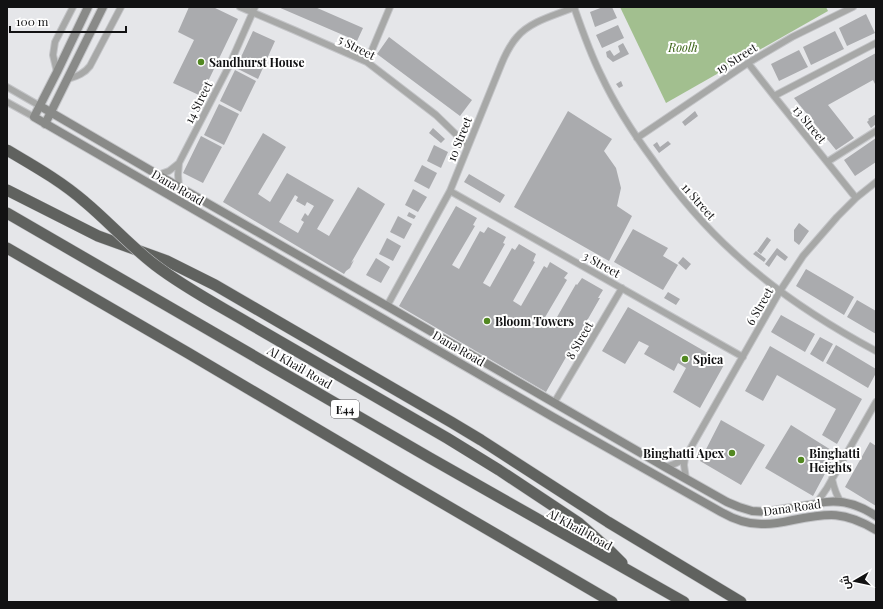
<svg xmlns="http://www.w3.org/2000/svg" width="883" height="609" font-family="'Playfair Display',Cairo,serif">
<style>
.green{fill:#a2bf8f}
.building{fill:#aaabae;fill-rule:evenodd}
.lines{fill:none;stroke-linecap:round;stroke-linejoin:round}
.street-casing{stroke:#c3c4c7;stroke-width:8}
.secondary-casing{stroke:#c3c4c7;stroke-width:10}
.highway-casing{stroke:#c3c4c7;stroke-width:12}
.street{stroke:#a7a8a7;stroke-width:6}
.secondary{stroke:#898a88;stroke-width:8}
.highway{stroke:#60625f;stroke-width:11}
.highway-bridge-casing{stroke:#c3c4c7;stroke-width:12;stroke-linecap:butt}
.highway-bridge{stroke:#60625f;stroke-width:11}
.poi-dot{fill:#528821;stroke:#fff;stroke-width:1.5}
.labels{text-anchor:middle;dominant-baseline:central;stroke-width:4;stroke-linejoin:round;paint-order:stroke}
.shield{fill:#fff;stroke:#59595a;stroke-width:1}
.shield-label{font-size:11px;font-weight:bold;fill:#121213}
.street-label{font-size:12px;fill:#121213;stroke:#fff}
.park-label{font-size:12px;font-style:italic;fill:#386112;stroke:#fff}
.poi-label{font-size:12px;font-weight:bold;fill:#121213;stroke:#fff;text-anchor:start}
</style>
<rect width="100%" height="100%" fill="#e5e6e9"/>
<!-- green -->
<path class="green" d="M620,7H826L828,11L666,103Z"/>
<!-- building -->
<path class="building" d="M189,7H213L238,19L201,96L173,83L194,40L178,32Z
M278,7H315L363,28L357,41Z
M603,7H612L617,18L595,27L590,12Z
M866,14L875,33L847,46L839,28Z
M618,25L624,38L602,48L596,35Z
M253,31L275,41L258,79L236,68Z
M835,31L844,49L811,65L803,47Z
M389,37L472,100L460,116L377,54Z
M623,43L629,54L613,62L607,57L606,52L610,50L614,56L620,52L618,46Z
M799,50L808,67L779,81L771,64Z
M876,53V86L873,80L828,105L854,138L836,150L794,98Z
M235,70L256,81L241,112L220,101Z
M621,81L623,86L619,88L616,84Z
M219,104L239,114L224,145L204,135Z
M568,111L612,139L604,151L616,168L621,188L617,206L632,216L609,261L514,207Z
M695,111L698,116L685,126L682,122Z
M876,114V124L871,128L867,122L869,120L868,119Z
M433,128L445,139L441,143L429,133Z
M263,133L286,147L258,194L270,202L287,173L334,200L317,229L329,236L358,187L385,204L351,263L354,260L350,268L346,271L344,274L223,202ZM295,195L298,197L296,201L305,206L307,202L314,206L308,216L305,213L301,220L304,222L298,233L279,222Z
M201,136L222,147L203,183L183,173Z
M876,138V162L855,176L844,160Z
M668,141L671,144L659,153L653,145L657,142L660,147Z
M434,145L448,152L441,168L427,161Z
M422,165L437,173L429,189L414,181Z
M469,174L505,195L500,203L464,182Z
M413,189L427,197L418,212L405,205Z
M456,206L477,218L473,225L475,226L452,265L459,269L480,231L484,233L488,227L506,237L503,243L505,244L483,283L490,287L512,248L515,250L519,244L536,254L533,261L535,262L513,301L521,306L544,266L547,268L550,262L568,273L564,278L567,280L544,319L553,324L576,284L577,285L582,278L603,290L598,298H600L546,392L399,306Z
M409,212L416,216L414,219L407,216Z
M398,216L412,224L404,239L390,232Z
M799,223L809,231L799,245L794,241V230Z
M633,229L668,248L663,256L678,265L663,290L614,262Z
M767,237L771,240L761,254L757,251Z
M387,238L401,246L393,261L379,254Z
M777,248L788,257L785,261L777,255L769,267L765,264Z
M756,251L766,259L764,262L753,254Z
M683,257L691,264L686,270L678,263Z
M376,258L390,267L381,283L366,275Z
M806,269L854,297L844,315L796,286Z
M668,292L680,299L676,305L664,298Z
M857,300L876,311V334L847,317Z
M628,307L725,363L700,408L673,392L686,368L678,363L674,371L644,354L649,346L639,341L625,364L602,351Z
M781,315L815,334L805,352L771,332Z
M820,337L833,344L823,362L810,354Z
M836,345L876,369V373L868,388L826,363Z
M770,346L862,399L837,444L822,435L836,409L777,375L763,401L745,391Z
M721,420L765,445L741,485L700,461Z
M791,425L836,453L813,496L765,468Z
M870,442L876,446V506L845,487Z"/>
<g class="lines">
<defs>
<path id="street" d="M240,7L294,30L367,62L436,115L468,146
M574,7C582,30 590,53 601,75C615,105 633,133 653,160C677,194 703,225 734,253C776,292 826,324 876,351
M367,62L390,7
M748,63L774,96L856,198
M57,72L53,55L55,42L73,7
M68,79C77,76 84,74 90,66L121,7
M7,87L40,106
M774,96L876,43
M7,102L34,117
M637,138L748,63L792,37L853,7
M827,162L876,131
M158,175L169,171L179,163
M179,187L178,175L179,163L229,66L255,7
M450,191L743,357
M387,306L450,191L501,65C505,55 510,45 517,37C530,21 556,15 575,7
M554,403L622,288
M685,458L684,465L686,479
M665,467C673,465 678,463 685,458L780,291L803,256L837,217L856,198L876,182
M832,479C834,488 836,495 841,502
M816,504L827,488L876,402"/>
<path id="secondary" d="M88,7L57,72L34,117L553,417L721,512C735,520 749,525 765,524C775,524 784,522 793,520C829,513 844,511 876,530
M40,106L179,187L387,306L665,467L727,502L739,507L752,511L766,512L816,504C837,498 858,504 876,516
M45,124L103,7"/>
<path id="highway" d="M7,190L98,236L167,261L215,285L451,422L481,440L608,522L741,602
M7,213L430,458L684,602
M7,248L188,353L403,480L612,602
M250,324L447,438L499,470L579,523L605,546L622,563"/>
</defs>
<!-- street casing -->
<use href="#street" class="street-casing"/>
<!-- secondary casing -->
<use href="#secondary" class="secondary-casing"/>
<!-- highway casing -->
<use href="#highway" class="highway-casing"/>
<!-- street -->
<use href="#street" class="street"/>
<!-- secondary -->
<use href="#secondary" class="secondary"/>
<!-- highway -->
<use href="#highway" class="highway"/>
<defs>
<path id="highway-bridge" d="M7,150C34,166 61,181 85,202C109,222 130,246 155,265C185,288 218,305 250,324"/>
</defs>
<!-- highway-bridge casing -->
<use href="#highway-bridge" class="highway-bridge-casing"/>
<!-- highway-bridge -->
<use href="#highway-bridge" class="highway-bridge"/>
</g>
<!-- markers -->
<g class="poi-dot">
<circle cx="201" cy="62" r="4"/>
<circle cx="487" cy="321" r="4"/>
<circle cx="685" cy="359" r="4"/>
<circle cx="732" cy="453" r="4"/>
<circle cx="801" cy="460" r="4"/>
</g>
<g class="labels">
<!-- shield labels -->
<rect class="shield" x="331" y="400" width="28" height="18" rx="3"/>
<g class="shield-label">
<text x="345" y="409">E44</text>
</g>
<!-- street labels -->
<g class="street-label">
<text transform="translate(357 47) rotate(27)">5 Street</text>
<text transform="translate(736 58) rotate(-32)">19 Street</text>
<text transform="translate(198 102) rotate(-63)">14 Street</text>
<text transform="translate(810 124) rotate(51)">13 Street</text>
<text transform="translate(459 139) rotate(-68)">10 Street</text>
<text transform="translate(178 187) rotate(30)">Dana Road</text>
<text transform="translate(699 201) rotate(49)">11 Street</text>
<text transform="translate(602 264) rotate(29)">3 Street</text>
<text transform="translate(759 306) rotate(-60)">6 Street</text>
<text transform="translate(579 340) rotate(-60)">8 Street</text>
<text transform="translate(459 348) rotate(30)">Dana Road</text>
<text transform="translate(300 367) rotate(30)">Al Khail Road</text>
<text transform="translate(792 507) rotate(-8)">Dana Road</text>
<text transform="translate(580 529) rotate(29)">Al Khail Road</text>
</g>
<!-- park labels -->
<g class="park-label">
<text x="683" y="47">Roolh</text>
</g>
<!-- poi labels -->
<g class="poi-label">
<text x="209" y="62">Sandhurst House</text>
<text x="495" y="321">Bloom Towers</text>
<text x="693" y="359">Spica</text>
<text x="724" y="453" text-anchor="end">Binghatti Apex</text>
<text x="809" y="453">Binghatti<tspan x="809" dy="14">Heights</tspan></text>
</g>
</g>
<!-- border -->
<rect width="883" height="609" fill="none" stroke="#121213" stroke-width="16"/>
<!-- north arrow -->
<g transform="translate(855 581) rotate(261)" stroke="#ffffff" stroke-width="3" paint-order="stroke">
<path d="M0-3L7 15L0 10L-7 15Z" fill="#121213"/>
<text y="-6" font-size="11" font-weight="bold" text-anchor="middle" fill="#121213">ش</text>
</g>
<!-- scale -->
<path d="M10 26v6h116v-6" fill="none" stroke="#121213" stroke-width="2"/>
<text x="16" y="26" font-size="12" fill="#121213" stroke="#ffffff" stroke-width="3" paint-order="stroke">100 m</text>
</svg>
